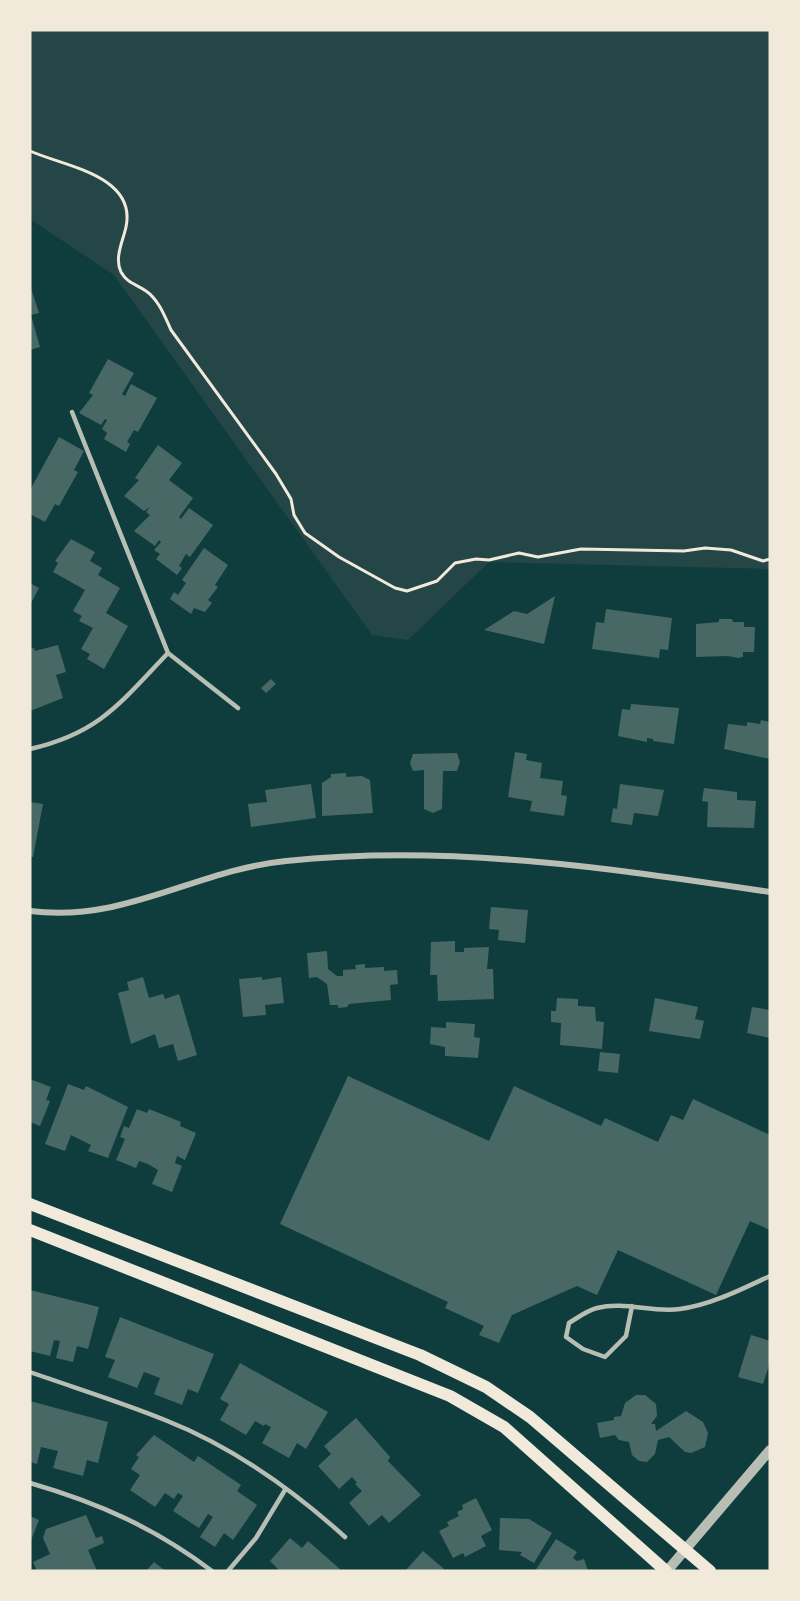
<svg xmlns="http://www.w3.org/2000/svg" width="800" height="1601" font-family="'DM Sans',sans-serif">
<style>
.green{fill:#244646}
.building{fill:#486865}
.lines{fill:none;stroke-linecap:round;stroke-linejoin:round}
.path{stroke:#f1e9da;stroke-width:3}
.service{stroke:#b8beb3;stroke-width:4.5}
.minor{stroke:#b8beb3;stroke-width:6}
.tertiary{stroke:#b8beb3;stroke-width:10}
.secondary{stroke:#f1e9da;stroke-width:12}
</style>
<rect width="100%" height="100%" fill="#0f3d3e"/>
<!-- green -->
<path class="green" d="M30,30H770V569L489,562L408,640L372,635L114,275L30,219Z"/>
<!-- building -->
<path class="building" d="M30,285L39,313L31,315L40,347L30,350Z
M108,359L134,373L122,394L125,396L131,384L157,398L138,432L134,430L127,442L130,444L126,452L104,439L107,433L102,429L107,420L105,419L101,425L79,413L93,395L89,393Z
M59,437L84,451L74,470L78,472L59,506L55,504L45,522L30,514V490Z
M158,445L182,463L169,480L193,498L179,517L181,519L189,508L213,525L190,557L186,554L179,566L182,568L177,575L156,559L160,554L154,550L161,542L159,540L155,546L134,531L150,515L146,512L150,507L144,511L124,496L139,480L135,478Z
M71,539L95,552L90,561L102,568L98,575L120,588L106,613L128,626L104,669L87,659L90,654L81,649L93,628L79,621L82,616L73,611L85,590L53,572L58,563L55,561Z
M204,548L228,565L215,585L218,587L208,600L212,603L205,612L194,608L191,614L170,599L174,592L178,595L186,583L182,580Z
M30,583L39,588L30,605Z
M555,596L544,644L484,630L514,611L527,614Z
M606,609L672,618L668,650L660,649L659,658L592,649L596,622L604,623Z
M719,619H732L733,622H744V627H755L754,652H743V657L738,658L728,656L696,657V624L719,622Z
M58,645L66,672L56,675L63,698L30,711V649L34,648L35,651Z
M271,679L276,684L266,693L261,688Z
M631,704L679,708L674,744L653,741V739L647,738V742L618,736L622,709L630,710Z
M761,720L770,722V759L724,749L728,724L747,726V722L760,724Z
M515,752L527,754L526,760L542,763L540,778L563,781L561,795L567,796L564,816L530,811L532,801L508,797Z
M457,753L460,762L457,771H443L442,809L433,813L424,809V770L413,771L410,763L413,754Z
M346,773V777L362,776L370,780L373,813L322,816V783L331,777V774Z
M311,784L316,818L251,827L248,804L267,802L265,790Z
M620,784L664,790L658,816L634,813L632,825L611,822L613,808L617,809Z
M704,788L737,792V800L756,801L754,828L707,827L708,802L702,801Z
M30,802L43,804L33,857H30Z
M491,907L528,910L525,943L498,940L499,930L489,929Z
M455,941V952H464V948L489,947L487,969H493L494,999L438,1001L437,975H430L431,942Z
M327,951L328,969L337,976H343V970L356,969L355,965L365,964V968L384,967V971L397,970L398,984L390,985L391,1000L349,1004L347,1007L338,1008V1005H330L327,984L317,977L309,978L307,953Z
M143,977L149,998L163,994L165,999L179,994L197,1055L178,1061L173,1044L159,1048L155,1034L131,1044L118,993L129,990L127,982Z
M262,977V980L281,977L284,1003L265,1005L266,1015L243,1017L239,979Z
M557,998L578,999V1006L595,1007L596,1021L604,1022L602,1049L560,1045L561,1023L551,1022V1011H556Z
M655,998L698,1007L695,1019L704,1021L700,1039L649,1031Z
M752,1007L770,1010V1038L747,1033Z
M446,1022L475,1024L474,1037L480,1038L478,1058L445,1056V1047L430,1044L431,1027L446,1028Z
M600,1052L620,1054L618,1073L598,1071Z
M348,1076L489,1141L514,1086L601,1126L605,1118L658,1142L671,1115L683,1120L693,1099L770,1135V1230L750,1221L716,1295L618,1250L597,1295L577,1286L512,1315L499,1343L479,1335L484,1326L445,1308L448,1302L280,1224Z
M30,1079L51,1087L46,1100L50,1101L40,1126L30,1122Z
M68,1084L84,1090L86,1086L128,1107L108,1158L88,1151L91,1145L71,1135L65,1151L45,1144Z
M137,1109L147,1113L149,1109L181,1122L180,1126L196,1133L185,1160L177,1156L175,1163L182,1166L172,1192L152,1184L158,1170L148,1164L139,1161L136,1168L116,1160L125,1139L120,1137L124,1126L129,1128Z
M30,1290L99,1307L88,1349L77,1346L73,1362L56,1358L60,1341L54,1340L50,1356L30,1351Z
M120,1317L214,1354L198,1393L188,1389L182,1405L154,1394L160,1378L144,1372L137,1388L108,1377L115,1360L105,1357Z
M751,1335L770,1341V1362L763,1384L738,1377Z
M240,1363L328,1412L306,1449L297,1443L289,1458L262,1443L271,1427L265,1424L264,1426L255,1421L246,1435L220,1420L229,1404L220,1399Z
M636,1395H645L656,1404L657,1416L651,1424H655L656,1431L686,1411L703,1422L708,1433L705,1447L691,1453L685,1452L669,1437L658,1440L655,1454L647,1462L639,1461L632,1455L629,1442L619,1440L615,1435L600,1438L597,1423L614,1420V1417L621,1416L625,1403Z
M30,1401L108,1422L98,1463L87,1460L83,1476L53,1468L58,1451L41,1447L37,1464L30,1462Z
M356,1418L390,1457L388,1461L421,1495L389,1523L382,1515L369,1526L349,1503L362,1491L355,1484L357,1483L352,1477L339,1489L318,1466L331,1454L324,1446Z
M154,1435L194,1462L198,1456L241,1485L237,1491L257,1505L233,1540L224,1533L215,1547L200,1537L213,1517L208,1514L199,1528L173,1511L183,1496L178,1493L174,1499L165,1493L155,1507L130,1490L140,1475L131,1469L139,1457L136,1455Z
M476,1498L492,1530L481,1536L486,1546L465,1557L463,1553L453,1558L439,1531L449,1526L447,1522L459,1516L457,1512L463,1509L462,1505Z
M86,1515L96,1538L102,1536L104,1543L88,1550L97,1571H37L33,1562L50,1554L43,1538L46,1529Z
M30,1516L39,1520L30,1543Z
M500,1518L529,1519L552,1533L534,1563L520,1555L522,1552L499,1550Z
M290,1538L302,1548L308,1541L341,1570L280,1571L270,1561Z
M556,1539L577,1552L573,1558L577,1561L584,1559L588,1571H535Z
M423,1551L444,1569L442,1571H405Z
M154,1562L163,1569L168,1571H146Z"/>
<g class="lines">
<!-- path -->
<path class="path" d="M30,151C63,166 137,175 126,227C123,241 114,258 121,272C127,283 136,284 146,291C159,300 165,317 171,330L276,474L291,499L294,515L305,533L339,557L395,588L407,591L437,581L455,563L476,559L489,560L519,553L538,557L581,549L684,551L705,548L731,550L763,561L770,559"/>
<!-- service -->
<path class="service" d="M72,412L168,653L238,708
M30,749C100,733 121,702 168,653
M632,1306L626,1336L605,1357L583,1349L566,1337L569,1323C577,1318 588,1310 597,1308C625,1301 652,1313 680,1309C711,1305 742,1289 770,1276
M30,1372C75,1388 121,1402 165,1420C231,1446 293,1490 345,1537
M30,1483C99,1503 155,1528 212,1571
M228,1571L256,1538L285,1490"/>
<!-- minor -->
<path class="minor" d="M30,911C126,923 195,870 286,861C449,844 609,868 770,892"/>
<!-- tertiary -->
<path class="tertiary" d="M667,1571L770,1450"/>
<!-- secondary -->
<path class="secondary" d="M30,1204L420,1355L486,1387L530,1417L710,1571
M30,1230L450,1396L504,1427L666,1571"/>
</g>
<!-- border -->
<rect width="800" height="1601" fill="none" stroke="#f1e9da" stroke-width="63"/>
</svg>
